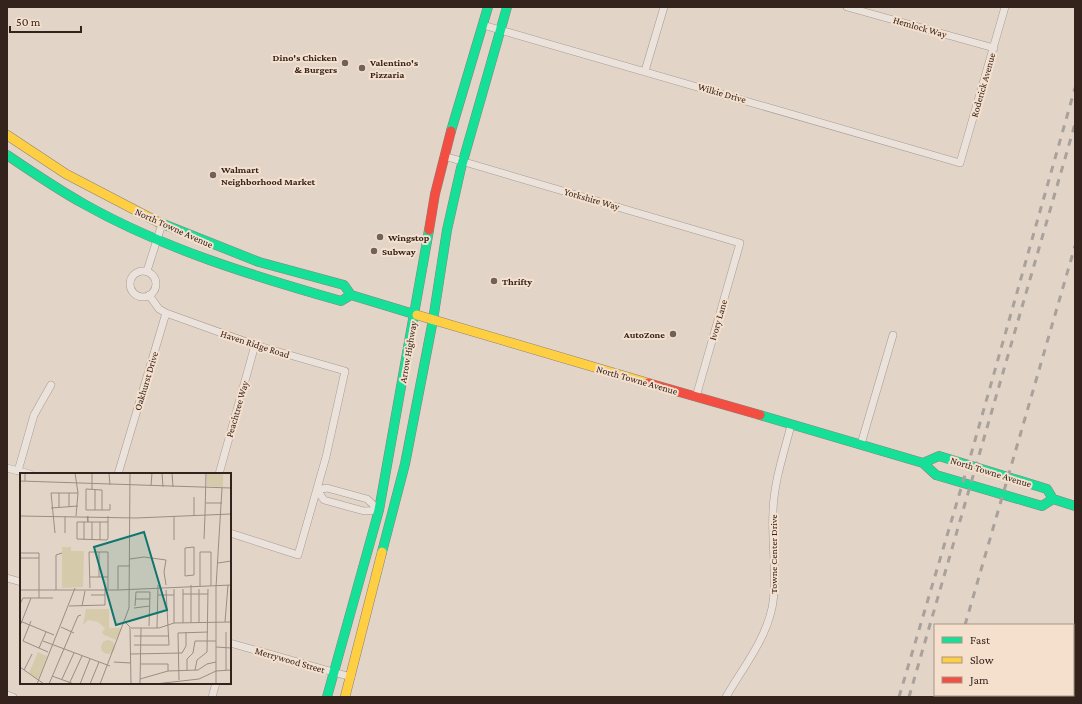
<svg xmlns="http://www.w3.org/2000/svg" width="1082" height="704" font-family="'Crimson Pro',serif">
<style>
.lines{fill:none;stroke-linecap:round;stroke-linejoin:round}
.street-casing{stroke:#a69a92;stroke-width:8}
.fast-casing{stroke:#8c8079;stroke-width:10}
.slow-casing{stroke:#8c8079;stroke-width:10}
.jam-casing{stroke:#8c8079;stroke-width:10}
.street{stroke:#eae2db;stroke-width:7}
.fast{stroke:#16e098;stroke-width:9}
.slow{stroke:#ffcf43;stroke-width:9}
.jam{stroke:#f24e42;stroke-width:9}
.rail{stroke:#a9a19c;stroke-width:3;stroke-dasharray:7 7;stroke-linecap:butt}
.poi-dot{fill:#716158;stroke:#f4e0cd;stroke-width:1.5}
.labels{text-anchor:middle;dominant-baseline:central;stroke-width:4;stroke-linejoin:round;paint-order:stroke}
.street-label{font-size:10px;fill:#34221c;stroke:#f4e0cd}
.poi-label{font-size:10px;font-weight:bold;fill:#34221c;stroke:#f4e0cd;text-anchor:start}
.inset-road{fill:none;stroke:#9c8d83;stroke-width:1}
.view{fill:#0f766e;fill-opacity:0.15;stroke:#0f766e;stroke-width:2}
.inset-edge{fill:none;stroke:#34221c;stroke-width:2}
</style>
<rect width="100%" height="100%" fill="#e2d5c8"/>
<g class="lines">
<defs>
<path id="street" d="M847,7L994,48
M483,25L960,163L1005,7
M645,71L664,7
M444,156L740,243L696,397
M147,271L162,224
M130 284a13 13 0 1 1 26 0a13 13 0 1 1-26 0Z
M166,313L255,345L345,371L326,457L298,555L230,533
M861,444L893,335
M7,468L30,474
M18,471L34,415L51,385
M118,474L166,313L159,309L149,295
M219,474L255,345
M327,488L367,499L379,510L364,511L324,500L317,490Z
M7,578L21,582
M230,643L351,677
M7,695L13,697
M212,697L216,683
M726,697C742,669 765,641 772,608C778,576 771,543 773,511C774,481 784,453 791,425"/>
<path id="fast" d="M451,131L488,7
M7,155C32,172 57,189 84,204C164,249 253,276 341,301L351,295
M158,222L259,262L344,285L351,295L417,315
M760,415L923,463L936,475L1042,506L1053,499
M923,463L939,456L1047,489L1053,499L1075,506
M382,552L405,464L433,320L447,230L461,168L507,7
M327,697L379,510L429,230"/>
<path id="slow" d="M7,135L66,174L158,222
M417,315L648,383
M345,697L382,552"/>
<path id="jam" d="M429,230L435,194L451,131
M648,383L760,415"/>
</defs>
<!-- street casing -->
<use href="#street" class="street-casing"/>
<!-- fast casing -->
<use href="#fast" class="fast-casing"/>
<!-- slow casing -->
<use href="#slow" class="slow-casing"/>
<!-- jam casing -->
<use href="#jam" class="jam-casing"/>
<!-- street -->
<use href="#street" class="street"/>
<!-- fast -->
<use href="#fast" class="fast"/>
<!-- slow -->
<use href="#slow" class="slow"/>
<!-- jam -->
<use href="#jam" class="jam"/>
<!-- rail -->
<path class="rail" d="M965,625L1075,246
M899,697L968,465L1075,88
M909,697L1075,124
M944,697L945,695"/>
</g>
<!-- markers -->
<g class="poi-dot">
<circle cx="345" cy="63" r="4"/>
<circle cx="362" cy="68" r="4"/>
<circle cx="213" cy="175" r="4"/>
<circle cx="380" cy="237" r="4"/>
<circle cx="374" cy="251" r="4"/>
<circle cx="494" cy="281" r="4"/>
<circle cx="673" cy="334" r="4"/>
</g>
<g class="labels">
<!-- street labels -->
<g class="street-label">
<text transform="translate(920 27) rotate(16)">Hemlock Way</text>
<text transform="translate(983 85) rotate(-74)">Roderick Avenue</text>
<text transform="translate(722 93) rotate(16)">Wilkie Drive</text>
<text transform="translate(592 199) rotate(16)">Yorkshire Way</text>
<text transform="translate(174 228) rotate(24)">North Towne Avenue</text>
<text transform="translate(718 320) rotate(-74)">Ivory Lane</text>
<text transform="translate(255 344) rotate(18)">Haven Ridge Road</text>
<text transform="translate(408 352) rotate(-80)">Arrow Highway</text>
<text transform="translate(637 380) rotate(16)">North Towne Avenue</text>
<text transform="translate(146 381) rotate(-73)">Oakhurst Drive</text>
<text transform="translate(237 409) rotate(-74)">Peachtree Way</text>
<text transform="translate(991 472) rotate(17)">North Towne Avenue</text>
<text transform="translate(773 554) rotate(-90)">Towne Center Drive</text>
<text transform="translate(290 660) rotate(16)">Merrywood Street</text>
</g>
<!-- poi labels -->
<g class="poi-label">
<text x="337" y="57" text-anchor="end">Dino's Chicken<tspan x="337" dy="12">&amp; Burgers</tspan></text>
<text x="370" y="62">Valentino's<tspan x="370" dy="12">Pizzaria</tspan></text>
<text x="221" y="169">Walmart<tspan x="221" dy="12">Neighborhood Market</tspan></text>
<text x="388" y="237">Wingstop</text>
<text x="382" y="251">Subway</text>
<text x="502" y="281">Thrifty</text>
<text x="665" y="334" text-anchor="end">AutoZone</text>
</g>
</g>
<!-- overview -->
<g transform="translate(20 473)">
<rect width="211" height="211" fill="#e2d5c8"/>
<path d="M187,0H203V14L187,13ZM42,74H51V78H64L63,114L42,115ZM66,136H89V155H102L96,167L84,162L82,159L85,155L78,149L68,147L63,152ZM81 174a7 7 0 1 1 14 0a7 7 0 1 1-14 0ZM18,179L27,183L18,206L9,200Z" fill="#d5cbab"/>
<path class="inset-road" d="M55,0L58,20L56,43M72,0V16M89,0L90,12M142,0L143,14M152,0L153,14M0,8L211,15M5,8V0H22M131,13L132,0M211,21V37M186,30H202M39,34V20M49,34V20M31,35L58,33M75,37V17M82,37V17L66,16V37H90V31M174,42V24M185,42L186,0M0,43L116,45L211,41M45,43V60M68,43V49L67,44ZM88,43V65L87,67L57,66V49H88M154,44V67M64,49V67M72,49V67M80,49V67M35,60L31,20H58M184,66L185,42M174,74V102L165,103V75ZM79,79V104M0,80H19V125M0,85H19M110,86L124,84L146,87L144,99L146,112M198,90L211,88M70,104H88M180,113V79H191V113M70,115L69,79H88V116M0,117H98L211,112M36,117V82L42,80M98,117V93H110M163,121H188M71,122H85M138,122H154M116,126H130M0,131L3,125H33M49,133L85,132V115M62,133L65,118M115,133L116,119H130L129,153M114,135L130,133M0,148L34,162M11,148L3,168L28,179M105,149L110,154L111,211M205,149L208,112M154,150V116M163,150V116M171,150V112M179,150V116M0,153L11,125M41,154L54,160M111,155H139L154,150L211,149M137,155L138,112M114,163H149M23,168L90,193M114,172H149L146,117M196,174L211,175M19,175L26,159M111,181L162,180L166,173V159M94,189L111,190M121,191H148V198M0,194L24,211M4,197L12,181M167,197V186L173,180L175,168H196M175,197L177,187L187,179L188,116M206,197V159M196,198L211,197M32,203L54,211M42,206L54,180M120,206L148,198L178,197L187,191L196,189M159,207L158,160L188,159M50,209L62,183M196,210V114L202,15M17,211L55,115M29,211L58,143L61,142M60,211L70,186M70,211L79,189M80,211L109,135L110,0M120,211L121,155M135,211L179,206L196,198"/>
<path class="view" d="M124,59L147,137L96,152L74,74Z"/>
<rect width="211" height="211" class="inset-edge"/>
</g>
<!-- border -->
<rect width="1082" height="704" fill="none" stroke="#34221c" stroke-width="16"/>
<!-- legend -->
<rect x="934" y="624" width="140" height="72" fill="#f4e0cd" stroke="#a79486"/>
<rect x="942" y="637" width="20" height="6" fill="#16e098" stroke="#a79486"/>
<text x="970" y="644" font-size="12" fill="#34221c">Fast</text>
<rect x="942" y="657" width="20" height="6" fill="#ffcf43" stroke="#a79486"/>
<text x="970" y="664" font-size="12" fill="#34221c">Slow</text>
<rect x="942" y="677" width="20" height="6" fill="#f24e42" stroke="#a79486"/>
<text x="970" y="684" font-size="12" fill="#34221c">Jam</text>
<!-- scale -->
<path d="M10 26v6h71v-6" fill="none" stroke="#34221c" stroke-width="2"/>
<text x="16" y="26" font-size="12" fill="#34221c" stroke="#f4e0cd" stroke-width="3" paint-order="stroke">50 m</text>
</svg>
